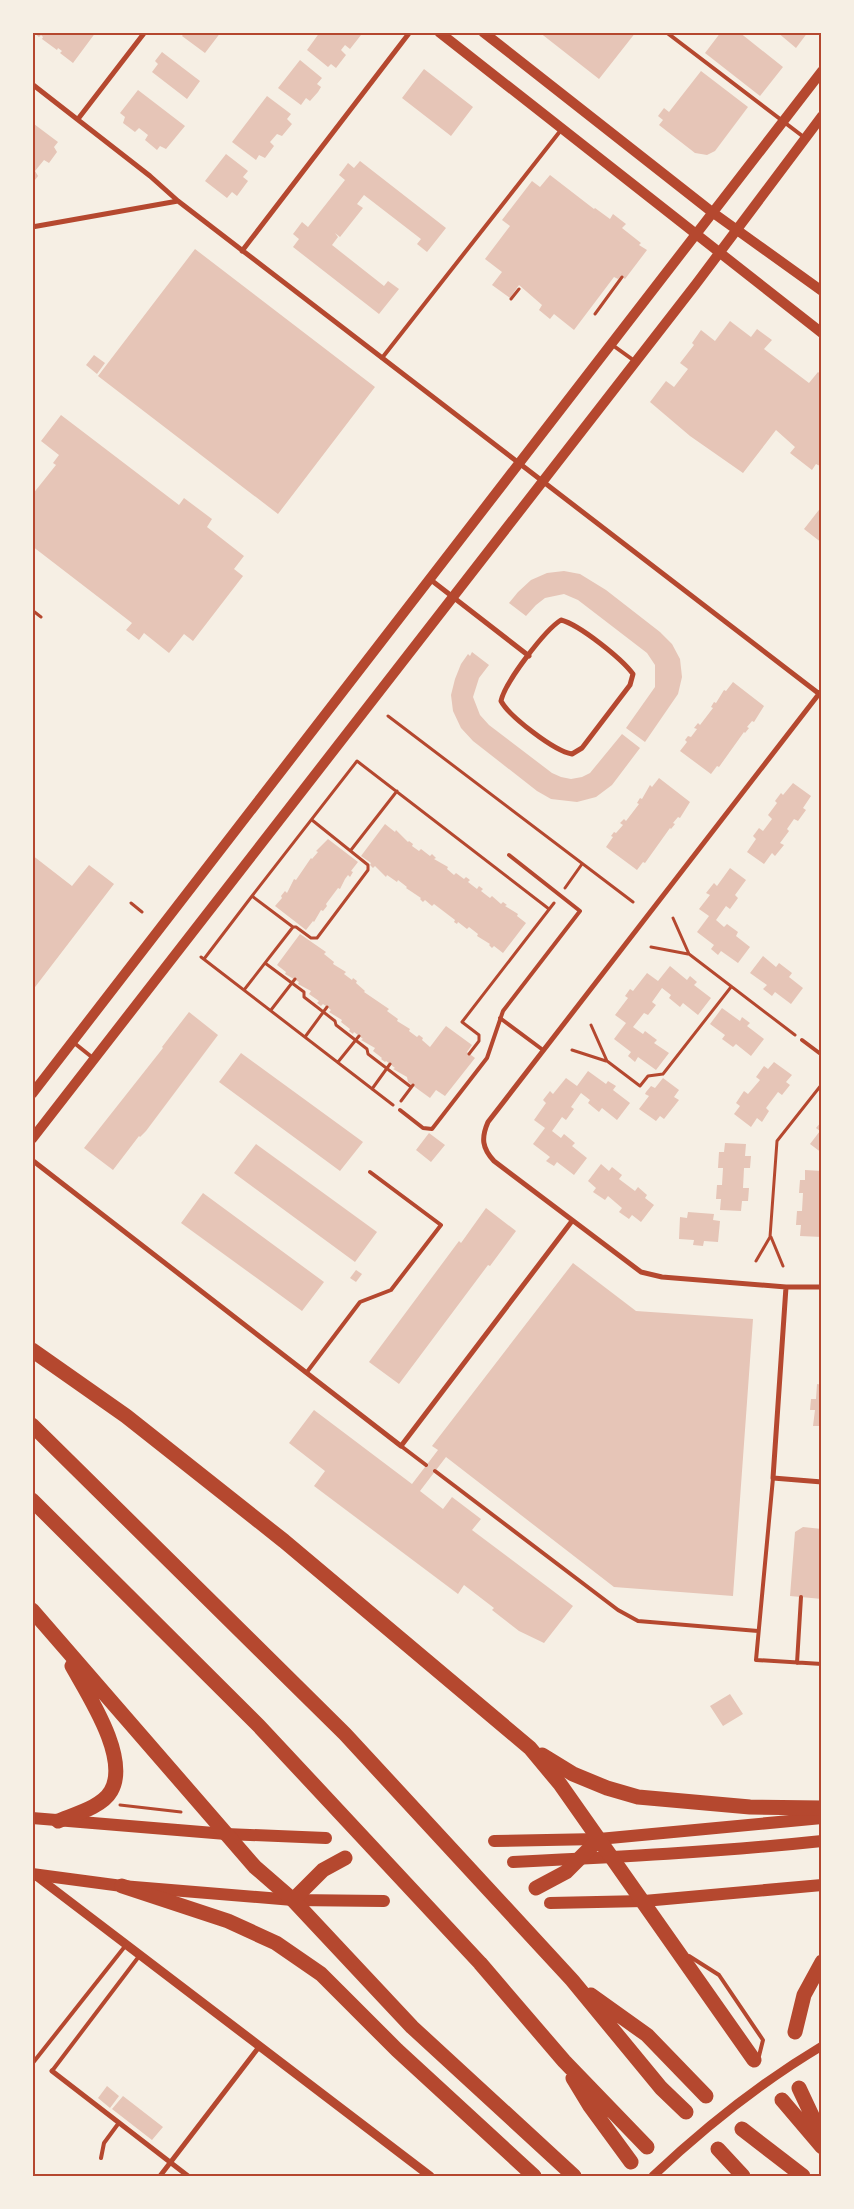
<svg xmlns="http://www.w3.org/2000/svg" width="854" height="2209" font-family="Poppins,sans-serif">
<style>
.building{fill:#e6c5b7}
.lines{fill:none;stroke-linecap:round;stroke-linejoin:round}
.path{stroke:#b5482f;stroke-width:3}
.service{stroke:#b5482f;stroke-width:4}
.minor{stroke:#b5482f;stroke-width:5}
.tertiary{stroke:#b5482f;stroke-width:9}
.secondary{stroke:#b5482f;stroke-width:10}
.primary{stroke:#b5482f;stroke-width:12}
.motorway{stroke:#b5482f;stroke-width:15}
.neatline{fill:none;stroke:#b5482f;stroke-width:2}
</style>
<rect width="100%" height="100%" fill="#f6efe4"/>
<!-- building -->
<path class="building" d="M33,32H96L73,63L60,53L62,51L58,48L57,50L42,39L43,37L41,35L39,37Z
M185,32H221L205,53L182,36Z
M320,32H357L361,35L350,49L345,45L341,50L346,55L336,68L331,64L328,67L307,50Z
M539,32H636L599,79Z
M721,32H739L783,67L760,96L705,53Z
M777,32H808L796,48Z
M162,52L200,81L187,99L152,72L158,64L155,61Z
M300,60L322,78L317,84L321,87L318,92L310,101L306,98L301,105L278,88Z
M424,69L473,107L451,136L402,98Z
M701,71L748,107L715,151L707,155L695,153L659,125L663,120L658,116L664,108L669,112Z
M138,90L185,126L166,149L160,146L157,150L145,140L148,135L139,128L135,132L123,123L125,117L120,113Z
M267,96L291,114L287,119L292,124L282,136L277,134L270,142L274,146L265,158L259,155L256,160L232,142Z
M34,124L58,142L54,147L57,152L49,163L44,160L35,171L38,176L32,184Z
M226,154L248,171L243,177L248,181L237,196L232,192L227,198L205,181Z
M360,161L446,228L427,252L417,244L421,239L364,195L357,204L363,208L340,237L335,233L338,237L332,245L384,286L388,281L399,289L379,314L293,247L299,239L293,234L302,222L308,227L345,180L339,175L348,163L354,168Z
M550,175L594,209L595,208L610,219L613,214L626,224L622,228L641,243L639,245L647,250L625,279L621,276L618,279L614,277L574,330L554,314L550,319L539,310L542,305L519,285L510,298L492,285L502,272L485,259L510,226L502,220L532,181L540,187Z
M195,249L375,387L278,514L98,376Z
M730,321L751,337L757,329L772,340L764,349L809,383L818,372L822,375V467L816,464L812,470L790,453L795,447L776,430L743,473L690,436L650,402L666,381L674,387L688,369L680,363L694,345L692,343L701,330L715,341Z
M94,355L105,363L97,374L86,365Z
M61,415L179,505L184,498L212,519L207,527L244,556L234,569L243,576L193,641L184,634L169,653L144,633L139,640L126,630L132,623L32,546V495L56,465L53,463L59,455L41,441Z
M822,506V543L804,529Z
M564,571L580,574L606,590L660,632L672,644L680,659L682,677L678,694L645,742L626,728L655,687V665L647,653L578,600L564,594L545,598L536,605L526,616L509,603L518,592L531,580L547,573Z
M472,652L489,665L479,678L473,697L480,715L489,725L552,773L561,777L571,779L582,777L590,773L622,734L640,748L612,785L596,797L577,802L551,799L537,791L473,741L461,728L453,711L451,695L455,679L461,664L468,654L470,656Z
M733,682L764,706L754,722L752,721L747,727L749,728L745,733L744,732L719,767L717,766L711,774L680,751L687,742L685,740L688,736L691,737L697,729L694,728L698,723L700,725L713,708L711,707L714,702L716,703L724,690L726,691Z
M659,778L690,802L680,818L678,817L673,823L675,824L671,829L670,828L645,863L643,862L637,870L606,847L613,837L611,836L614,832L616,833L623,825L620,823L624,819L626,821L639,804L637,803L640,798L642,799L650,785L652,787Z
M793,783L811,796L803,808L806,810L798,821L794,819L787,829L789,831L780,843L784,845L775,856L772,853L764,864L747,852L756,839L753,836L759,828L763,831L772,819L768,815L777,803L775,801L781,793L783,795Z
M385,824L395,832L396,830L408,842L409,841L413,844L412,846L419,851L421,849L430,856L432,854L436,858L434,859L448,867L447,869L454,875L456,873L464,879L466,877L470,880L468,882L477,889L479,886L483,889L481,891L490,898L492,896L501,904L503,902L507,905L505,906L518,914L517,916L526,923L503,953L494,946L492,948L489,945L490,944L477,936L478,934L469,927L467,929L458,922L457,924L454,922L455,920L434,904L432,906L425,900L423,902L420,899L421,898L406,888L407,887L398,880L397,882L387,875L386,877L375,866L373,868L370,865L371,863L361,856Z
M328,839L358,862L351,871L353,872L350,877L348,875L345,879L340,889L338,888L326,904L327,906L323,911L321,910L314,922L313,921L306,930L275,906L282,898L281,896L285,891L287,893L294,879L296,880L311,858L312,859L318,852L316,851Z
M32,855L72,886L89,865L114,884L32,991Z
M730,868L746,880L735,895L738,898L730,909L726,906L716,920L724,927L727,924L738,932L736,936L750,947L738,963L721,951L718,955L711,949L714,945L697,932L709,916L699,909L710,895L706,893L714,883L717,886Z
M300,934L326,952L324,954L334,962L333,964L346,972L344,974L352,980L353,978L357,981L356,983L365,991L364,992L389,1009L387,1011L398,1019L397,1021L410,1029L409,1031L417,1037L419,1035L423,1038L422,1040L430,1047L446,1026L472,1045L467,1052L475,1058L445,1096L436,1090L430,1098L408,1082L407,1077L393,1069L395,1068L386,1061L385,1062L381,1059L382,1058L373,1051L375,1048L361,1040L363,1039L354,1032L353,1034L349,1031L350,1029L341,1022L342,1020L329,1012L331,1010L323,1004L321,1006L317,1003L319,1001L309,994L311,991L298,984L299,982L285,974L286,972L277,965Z
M763,956L776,967L779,963L792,973L789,977L803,988L791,1004L775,992L772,996L763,989L767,985L750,973Z
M670,966L687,980L690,976L697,982L694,985L711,998L698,1015L683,1003L680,1007L669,998L671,995L662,988L652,1002L656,1005L648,1015L644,1013L633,1027L643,1034L645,1031L657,1040L654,1043L669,1053L656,1070L638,1057L635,1062L628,1056L631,1052L614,1039L626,1023L615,1015L628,998L625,996L630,989L633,991L647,973L658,981Z
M722,1008L740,1021L742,1017L750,1023L747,1026L764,1039L751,1056L736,1044L733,1047L722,1039L725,1035L710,1024Z
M189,1012L218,1035L146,1131L140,1137L139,1136L113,1170L84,1148L163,1048L162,1047Z
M241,1053L363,1142L340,1171L219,1082Z
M774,1062L792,1075L786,1082L790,1085L782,1095L778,1092L766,1108L769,1111L762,1122L757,1118L751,1127L734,1114L740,1106L736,1103L744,1091L748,1094L760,1080L756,1077L764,1066L768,1069Z
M588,1071L606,1084L608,1081L616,1086L613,1090L630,1103L617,1120L602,1108L599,1112L588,1103L590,1100L581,1093L571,1107L574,1109L566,1120L562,1117L552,1131L561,1138L564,1134L575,1143L572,1146L587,1158L574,1175L557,1162L554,1166L546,1161L550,1157L533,1144L545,1128L534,1120L546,1103L543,1100L550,1091L553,1094L566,1078L577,1086Z
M663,1078L679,1090L674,1097L679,1100L664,1119L660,1116L656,1121L639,1109L649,1096L645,1094L646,1092L651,1086L655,1088Z
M822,1121V1153L810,1144L820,1131L816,1128Z
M429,1133L445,1145L431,1162L416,1150Z
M725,1143L746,1144L745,1156H751L750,1168H744L743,1188H749L748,1201H742L741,1211L720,1210L721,1199H716L717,1185H722L723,1168H718L719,1152H724Z
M256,1144L377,1232L355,1262L234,1173Z
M601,1164L609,1171L612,1167L622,1175L619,1179L635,1191L638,1187L647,1195L645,1198L654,1205L641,1222L632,1215L629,1219L619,1212L622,1208L608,1196L605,1200L593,1192L596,1188L588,1181Z
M805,1170L822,1171V1237L800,1236L801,1225H796L797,1211H802L803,1193H799L800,1180H805Z
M203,1193L324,1282L302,1311L181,1223Z
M486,1208L516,1231L490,1266L488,1265L399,1384L369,1362L459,1241L461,1243Z
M688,1212L714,1214L713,1220L720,1221L718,1242L704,1241L703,1246L693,1245L694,1240L679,1239L680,1217L687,1218Z
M573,1263L636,1311L753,1319L733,1596L614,1587L446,1457L420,1491L443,1509L452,1497L481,1519L472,1530L573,1606L544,1643L519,1631L492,1610L494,1608L464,1585L458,1594L314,1486L325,1471L289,1443L314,1410L412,1484L438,1450L432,1446Z
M356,1270L362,1274L356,1282L350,1278Z
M817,1384L822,1385V1426H813L815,1410H810L811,1399H816Z
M803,1527L822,1529V1599L790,1596L795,1532Z
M730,1694L743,1714L723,1726L710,1706Z
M107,2086L119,2096L110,2108L98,2098Z
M123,2096L163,2127L152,2140L112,2109Z"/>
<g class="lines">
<!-- path -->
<path class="path" d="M511,299L519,289
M595,314L622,277
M32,610L41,617
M388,716L633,902
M351,850L397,791
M565,888L582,864
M252,896L357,761L549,909
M131,903L142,912
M673,918L689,954L795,1035
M651,947L688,954
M201,957L393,1105
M204,959L252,896L293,927H296L311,938H317L368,870V865L312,820
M265,963L304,992V997L335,1021L336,1025L367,1049L368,1054L411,1087
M244,990L293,927
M271,1010L295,979
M591,1025L607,1061L640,1086L648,1076L663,1074L731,987
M305,1037L327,1007
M572,1050L606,1061
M469,1054L479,1041V1035L462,1022L554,903
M338,1062L359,1036
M372,1089L390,1064
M401,1101L413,1085
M771,1237L783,1266
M756,1261L770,1237L777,1141L822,1084
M120,1805L181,1812"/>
<!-- service -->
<path class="service" d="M666,32L805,138
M611,344L636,362
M382,358L561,130
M500,1018L543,1050
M802,1040L822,1055
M73,1042L93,1058
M400,1110L423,1128L432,1129L487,1058L503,1011L580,911L509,855
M307,1372L360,1302L391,1290L441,1225L370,1172
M401,1446L426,1465
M435,1471L618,1610L638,1621L758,1631
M773,1478L756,1660L822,1664
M797,1663L801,1597
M689,1956L719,1975L763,2040L759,2056
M32,2064L126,1945
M52,2071L140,1955
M101,2158L104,2143L118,2124"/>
<!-- minor -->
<path class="minor" d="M32,84L150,176L178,201L822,696
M78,119L145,32
M32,227L178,201
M242,251L410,32
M431,580L529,656
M561,620C580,625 622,659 633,674L630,685L582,748L572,754C554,751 509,716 501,701C505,682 545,630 561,620Z
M822,690L488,1122C481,1138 482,1148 494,1161L641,1272L662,1277L786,1287H822
M32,1160L401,1446L572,1221
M786,1287L773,1478L822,1482
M52,2071L188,2176
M160,2176L259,2047"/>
<!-- tertiary -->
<path class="tertiary" d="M35,1875L430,2176
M653,2176C705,2127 760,2083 822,2046"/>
<!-- secondary -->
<path class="secondary" d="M439,32L822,333
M483,32L712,212L822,291
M32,1094L822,71
M32,1139L696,284L822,116"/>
<!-- primary -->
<path class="primary" d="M32,1818L226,1834L326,1838
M494,1841L599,1839L822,1818
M513,1862C616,1857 719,1852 822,1841
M32,1874L122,1886L293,1900L384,1901
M550,1903L644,1901L822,1885"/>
<!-- motorway -->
<path class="motorway" d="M32,1350L126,1416L284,1541L530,1748L560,1784L754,2060
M32,1425L345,1734L572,1980L661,2088L686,2112
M32,1500L259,1726L480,1963L564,2061L647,2147
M32,1610L255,1867L293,1900L412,2027L574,2176
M542,1755L573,1774L607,1788L638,1797L750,1807L822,1808
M58,1821C75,1814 102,1807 111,1791C130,1758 88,1695 72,1666
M122,1886L228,1921L276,1943L321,1974L397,2050L534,2176
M536,1888L566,1872L599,1839
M293,1900L323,1870L345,1858
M591,1995L647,2035L706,2096
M795,2032L804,1995L822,1962
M573,2078L590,2106L631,2162
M799,2088L822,2137
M782,2100L822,2147
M742,2129L803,2176
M718,2149L743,2176"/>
</g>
<!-- border -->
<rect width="854" height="2209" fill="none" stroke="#f6efe4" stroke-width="68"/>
<rect x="34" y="34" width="786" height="2141" class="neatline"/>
</svg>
